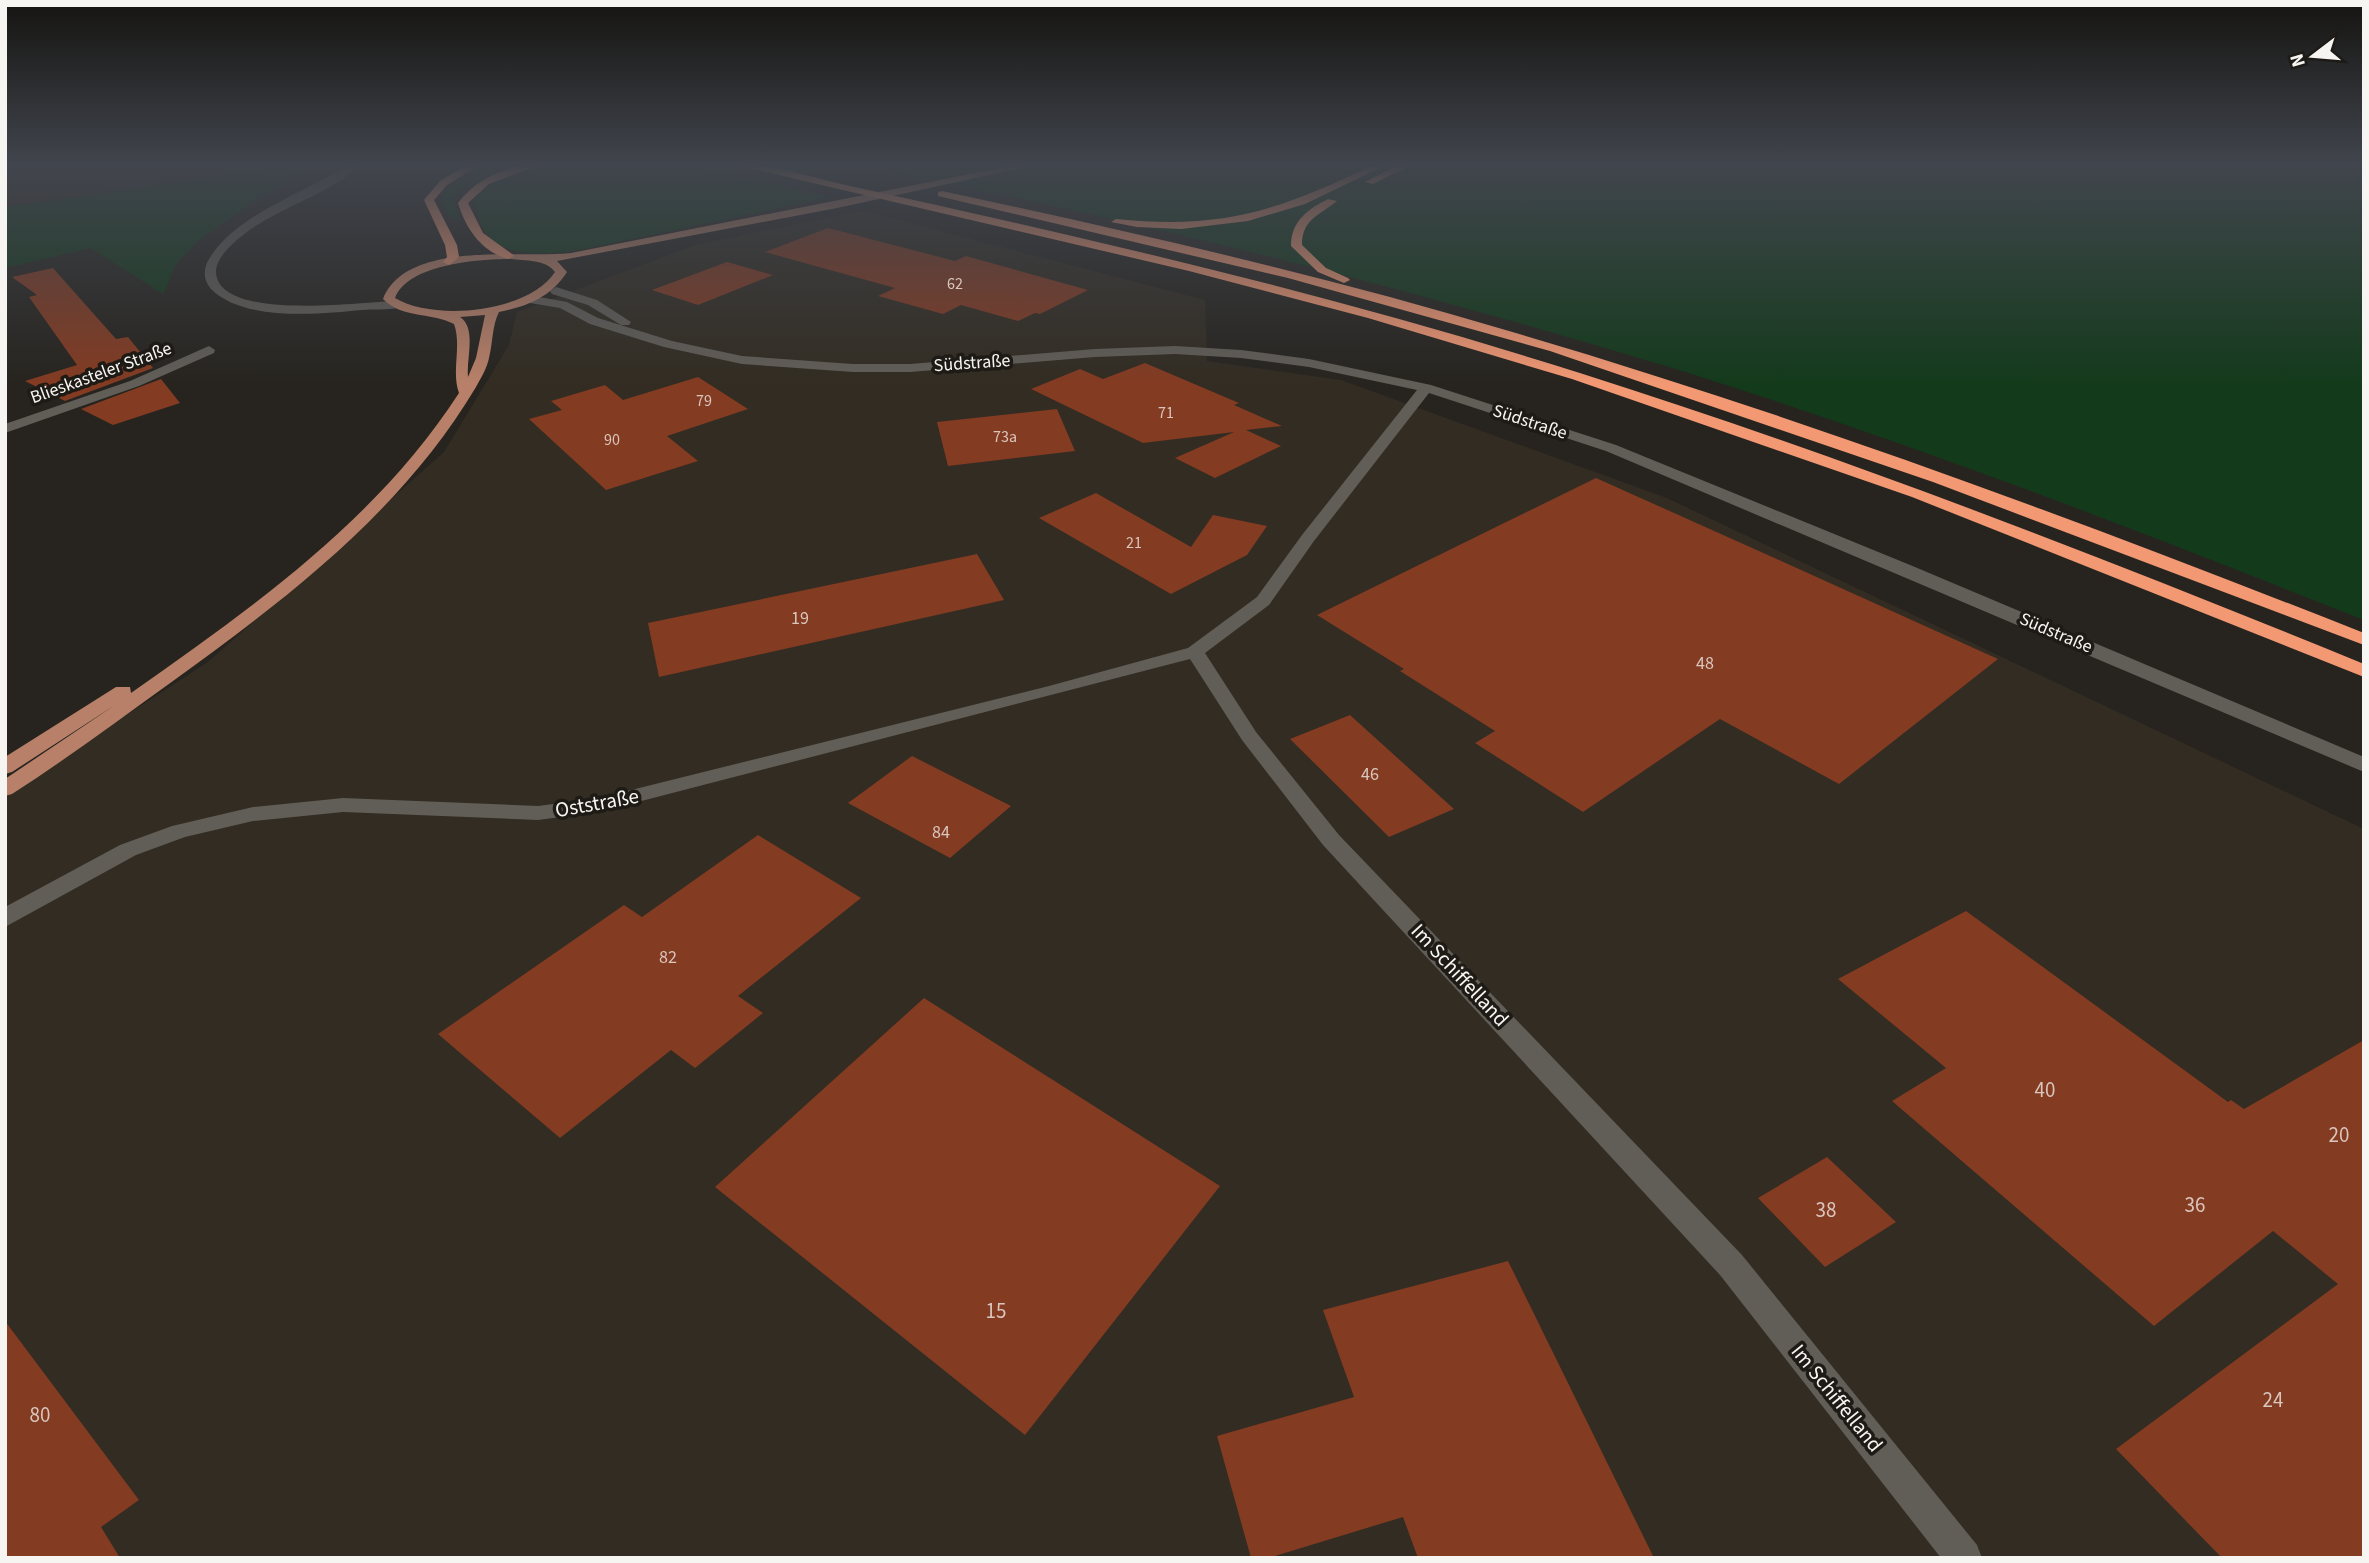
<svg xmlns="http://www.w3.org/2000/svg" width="2369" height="1563" font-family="'Source Sans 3',sans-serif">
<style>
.built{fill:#322c22}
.green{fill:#143a1c}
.building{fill:#833b22}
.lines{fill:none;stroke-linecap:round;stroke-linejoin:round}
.minor{fill:#615d57;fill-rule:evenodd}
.major{fill:#b88068;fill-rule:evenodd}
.highway{fill:#f29873;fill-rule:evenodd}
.labels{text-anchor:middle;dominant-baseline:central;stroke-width:7;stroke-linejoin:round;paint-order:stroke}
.far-number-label{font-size:16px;fill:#dac6bd}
.far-street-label{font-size:18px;fill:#f7f5f1;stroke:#1e1b16}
.number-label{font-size:18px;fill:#dac6bd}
.street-label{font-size:21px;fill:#f7f5f1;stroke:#1e1b16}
.near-number-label{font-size:21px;fill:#dac6bd}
</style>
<rect width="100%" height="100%" fill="#27241f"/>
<!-- built -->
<path class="built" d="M5,164H373L369,167L297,165L5,207Z
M863,211L1205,300L1207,361L1341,380L1667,498L2364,829V1558H5V794L208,662L444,452L509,345L517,312L698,244Z"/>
<!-- green -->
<path class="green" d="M486,164H524L500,170L458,190L454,199L460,223L447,213L441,201L444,191Z
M562,164H673L833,197L574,251C546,254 503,258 485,232C479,223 477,210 474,200C495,175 531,170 562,164Z
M848,164H2364V620C2132,528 1898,437 1659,364C1391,283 1122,216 848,164Z
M296,165L290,180L254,201L197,242L176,264L163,294L91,248L5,268V207Z"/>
<!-- building -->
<path class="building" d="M828,228L955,261L966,256L1088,290L1040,314L1035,313L1018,321L961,305L943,314L878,296L895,288L765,252Z
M727,262L773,275L698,305L652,290Z
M53,268L116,339L128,337L153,368L65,401L25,381L77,365L29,297L37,295L12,277Z
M1145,363L1239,403L1234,405L1282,426L1246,430L1281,446L1215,478L1175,458L1234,432L1143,443L1031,389L1080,369L1103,379Z
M698,377L748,409L667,436L698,461L606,490L529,419L562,410L551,401L605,385L623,400Z
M161,379L180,403L113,425L81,409Z
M1057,409L1075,451L948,466L937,422Z
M1596,478L1779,560L1998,659L1839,784L1720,719L1583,812L1475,743L1495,731L1400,671L1404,669L1317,615Z
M1096,493L1191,547L1213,515L1267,526L1247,555L1171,594L1039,518Z
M977,554L1004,600L659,677L648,623Z
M1350,715L1454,809L1389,837L1290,739Z
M912,756L1011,806L950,858L848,803Z
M758,835L861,898L738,996L763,1013L695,1068L671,1050L560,1138L438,1034L624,905L642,917Z
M1966,911L2228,1102L2231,1100L2244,1109L2364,1040V1558H2222L2116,1449L2338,1284L2273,1231L2154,1326L1892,1101L1946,1068L1838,979Z
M924,998L1220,1186L1025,1435L715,1187Z
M1827,1157L1896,1222L1825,1267L1758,1198Z
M1508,1261L1654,1558H1418L1403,1517L1268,1558H1251L1217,1436L1354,1397L1323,1310Z
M5,1321L139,1500L101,1527L120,1558H5Z"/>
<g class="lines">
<!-- minor -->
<path class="minor" d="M350,164H362C330,194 282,206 247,232C234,242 211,260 217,278C230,320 361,302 395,301L399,302V308C387,310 374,309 362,310C320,314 244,322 211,289C203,280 203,269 209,259C236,214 307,192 350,164Z
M556,287L597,300L631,322L629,325H621L588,305L552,294L550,291Z
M528,295L567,302L598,318L672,341L742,356L853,364H910L1095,349L1175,346L1241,350L1309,359L1431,385L1616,445L1915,567L2364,757V772L1606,451L1429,393L1314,541L1269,605L1205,653L1256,732L1339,835L1742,1255L1977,1545L1982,1558H1941L1720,1275L1323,845L1242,740L1190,659L599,812L538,820L343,812L253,821L185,837L136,855L5,927V907L120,845L172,826L253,807L343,798L538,806L599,798L1049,686L1188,648L1257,597L1302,535L1417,390L1309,367L1241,358L1175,354L1095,357L910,372H853L742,364L664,347L590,324L560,308L524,302L522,299Z
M209,346L215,350L214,353L139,386L5,433V424L130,381Z"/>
<!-- major -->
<path class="major" d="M1021,164H1040L837,208L557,261L567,272C551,297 528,306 499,312C492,326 493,342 489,358C487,368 481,378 476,387C402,511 289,597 173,681C120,719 68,758 12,794L5,796V779L115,705L12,772L5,774V757L116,687H130L131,693C253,607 376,521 459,393C451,371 462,346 454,324C431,312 403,319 383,299C407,239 520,259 571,253ZM511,259C525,261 546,259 555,272C529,312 435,322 395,298C408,264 479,259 511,259ZM485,315L476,358L468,377C466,359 477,328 460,317Z"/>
<!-- highway -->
<path class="highway" d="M468,164H481L447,185L434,200L457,245L459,257L449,265L443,262L447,257L445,245L424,200L440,181Z
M524,164H542L489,184L468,203L483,233L512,254L514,256L508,259C481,251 466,229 458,203C475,180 498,171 524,164Z
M732,164C772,164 812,177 850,186C923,202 996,218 1068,235C1241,275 1413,320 1583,374C1848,458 2107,559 2364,664V677L1912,497L1572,379L1368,318L1189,271Z
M1375,164H1388L1305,204L1248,221L1181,229L1137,227L1111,222L1116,219C1224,230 1280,210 1375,164Z
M1400,164H1413L1373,184L1365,182Z
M942,191C1132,232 1323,275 1509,331C1799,416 2083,522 2364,633V645L1933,482L1550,351L1288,278L938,196V192Z
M1328,199L1337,201C1320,215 1302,219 1302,245L1326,268L1348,278L1350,280L1344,283L1318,272L1291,246C1291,221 1308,209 1328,199Z"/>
</g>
<!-- sky -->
<linearGradient id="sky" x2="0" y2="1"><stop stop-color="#151411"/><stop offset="0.43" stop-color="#41454d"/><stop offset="1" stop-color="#41454d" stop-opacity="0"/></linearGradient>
<rect width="2369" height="383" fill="url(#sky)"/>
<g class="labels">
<!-- far-number labels -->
<g class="far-number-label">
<text x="955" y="284">62</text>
<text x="704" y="401">79</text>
<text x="1166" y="413">71</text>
<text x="1005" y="437">73a</text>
<text x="612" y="440">90</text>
<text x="1134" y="543">21</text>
</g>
<!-- far-street labels -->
<g class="far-street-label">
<text transform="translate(972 363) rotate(-4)">Südstraße</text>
<text transform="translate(101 373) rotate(-20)">Blieskasteler Straße</text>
<text transform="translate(1530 422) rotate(18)">Südstraße</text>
<text transform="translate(2056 633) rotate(23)">Südstraße</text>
</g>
<!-- number labels -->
<g class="number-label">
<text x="800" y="618">19</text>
<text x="1705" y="663">48</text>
<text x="1370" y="774">46</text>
<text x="941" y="832">84</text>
<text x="668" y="957">82</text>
</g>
<!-- street labels -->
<g class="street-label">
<text transform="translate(597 803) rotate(-10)">Oststraße</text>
<text transform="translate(1460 975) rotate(47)">Im Schiffelland</text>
<text transform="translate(1837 1398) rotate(51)">Im Schiffelland</text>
</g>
<!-- near-number labels -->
<g class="near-number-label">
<text x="2045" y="1090">40</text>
<text x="2339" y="1135">20</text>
<text x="2195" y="1205">36</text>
<text x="1826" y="1210">38</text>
<text x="996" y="1311">15</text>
<text x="2273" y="1400">24</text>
<text x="40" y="1415">80</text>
</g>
</g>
<!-- border -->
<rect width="2369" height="1563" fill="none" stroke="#f7f5f1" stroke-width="14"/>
<!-- north arrow -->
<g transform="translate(2313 56) rotate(254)" stroke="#1e1b16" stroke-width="5" paint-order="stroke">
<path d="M0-5L12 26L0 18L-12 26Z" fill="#f7f5f1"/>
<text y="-10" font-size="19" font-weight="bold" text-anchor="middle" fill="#f7f5f1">N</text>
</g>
</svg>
